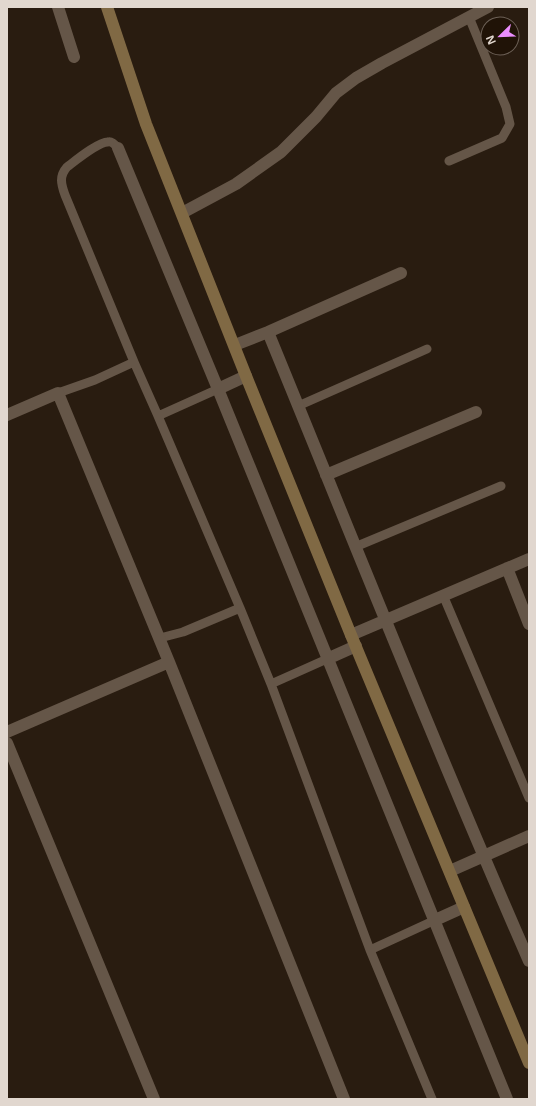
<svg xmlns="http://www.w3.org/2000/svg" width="536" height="1106" font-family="'Open Sans',sans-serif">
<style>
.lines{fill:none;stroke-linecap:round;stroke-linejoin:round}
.lane{stroke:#655648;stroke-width:9}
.street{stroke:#655648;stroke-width:12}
.secondary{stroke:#806944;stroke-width:12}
</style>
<rect width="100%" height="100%" fill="#291c10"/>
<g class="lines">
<!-- lane -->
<path class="lane" d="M118,148C115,145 112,141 108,142C98,142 75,161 67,167C59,176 61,184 65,195L134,362
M449,161L502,138L510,124L506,107L469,17
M58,393L95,380L134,362L158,416L218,389
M298,406L427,349
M158,416L240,608
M355,547L501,486
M443,595L529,798
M160,638L183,632L240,608L271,684L327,659
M271,684L370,950L432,1099
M370,950L433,921"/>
<!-- street -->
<path class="street" d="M58,7L74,57
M118,148L218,389L507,1099
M182,213L236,184L281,152L316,117L336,93L356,78L382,63L488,7
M268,332C354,542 438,753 529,961
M235,345L268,332L401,273
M218,389L246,376
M7,415L58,393L169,662L344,1099
M326,475L476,412
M507,568L529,624
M351,635L529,559
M327,659L356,646
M7,732L169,662
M7,743L154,1099
M450,871L529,836
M433,921L464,907"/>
<!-- secondary -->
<path class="secondary" d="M107,7L146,124L246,376L351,635L529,1063"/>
</g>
<!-- border -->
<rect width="536" height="1106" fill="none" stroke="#e1d7cf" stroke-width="16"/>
<!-- north arrow -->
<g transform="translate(500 36) rotate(247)"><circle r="19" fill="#201307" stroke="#6d6157"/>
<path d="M0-3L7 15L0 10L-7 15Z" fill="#ea8dfd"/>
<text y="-6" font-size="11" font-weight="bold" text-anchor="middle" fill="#e1d7cf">N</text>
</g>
</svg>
